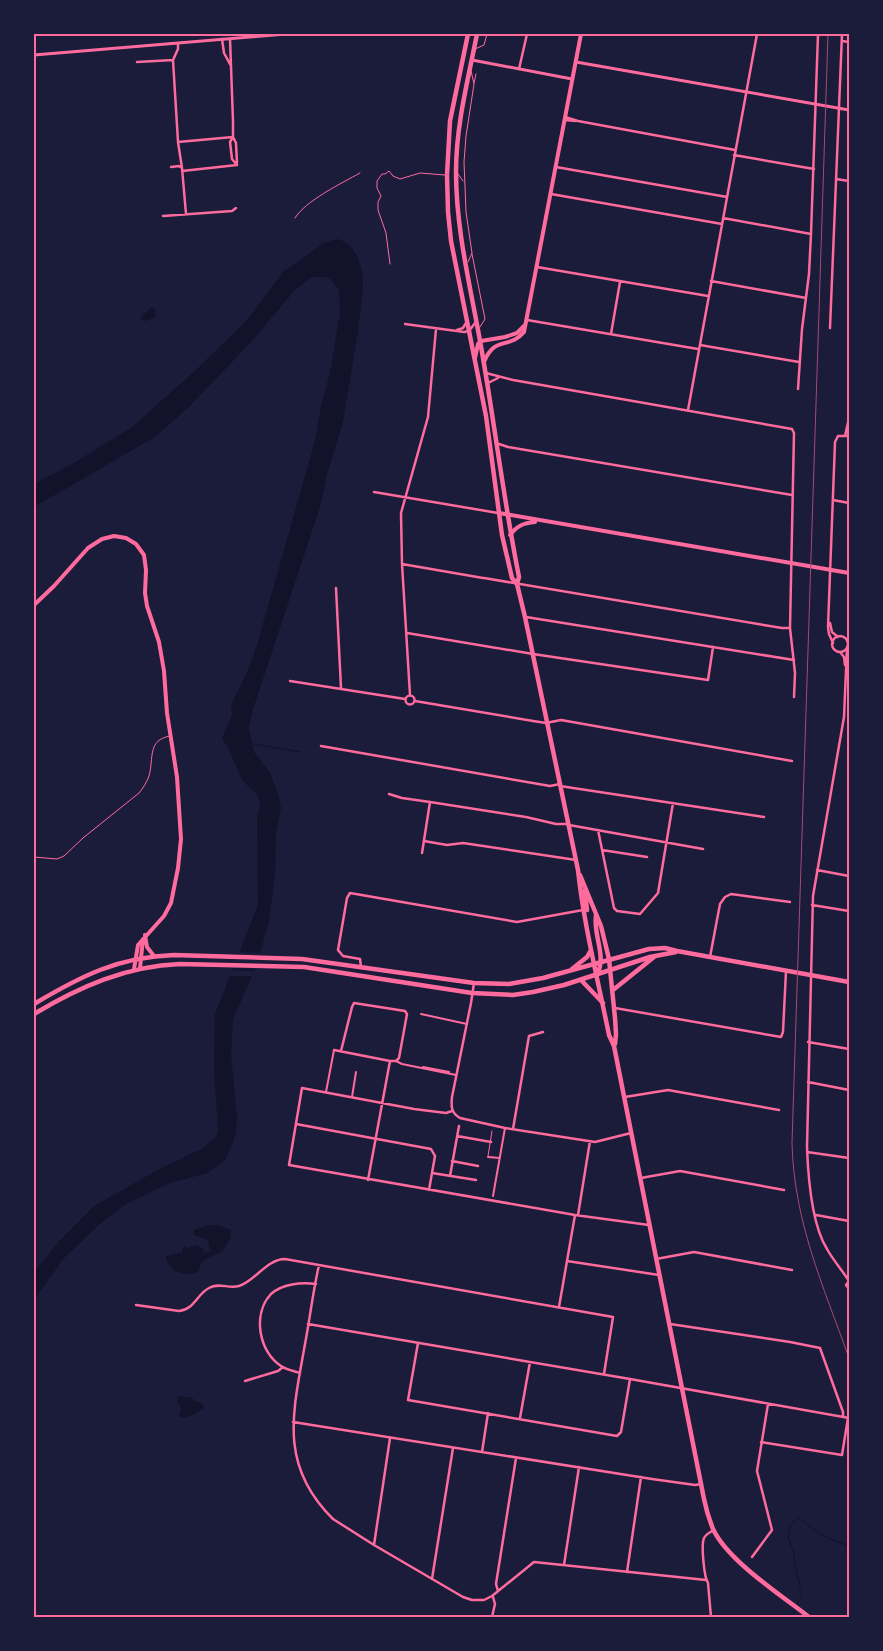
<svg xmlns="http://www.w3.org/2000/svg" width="883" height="1651" font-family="Arial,sans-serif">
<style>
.water{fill:#12122b}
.pier{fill:#1b1b3a}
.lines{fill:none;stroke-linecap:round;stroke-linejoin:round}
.stream{stroke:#12122b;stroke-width:1}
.service{stroke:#ff6b9d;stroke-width:1}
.pedestrian{stroke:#ff6b9d;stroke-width:2}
.minor{stroke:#ff6b9d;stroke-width:2.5}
.tertiary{stroke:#ff6b9d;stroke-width:3}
.secondary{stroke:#ff6b9d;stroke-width:4}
.primary{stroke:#ff6b9d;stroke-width:4.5}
.rail{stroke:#a44b75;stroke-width:1}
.neatline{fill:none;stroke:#ff6b9d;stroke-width:2}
</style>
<rect width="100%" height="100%" fill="#1b1b3a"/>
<!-- water -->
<path class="water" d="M336,239C358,242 364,272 363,292L357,338L343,422L327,474L321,504L253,709L249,728L254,752L270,773L279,797L281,808L276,834L275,875L269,921L257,965L233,1019L231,1055L237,1118L236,1133L232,1144L225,1161L207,1173L170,1183L126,1204L102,1222L64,1258L34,1300V1272L60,1240L94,1206L156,1171L203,1148L216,1137L218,1130L214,1071L215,1014L258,905L257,818C258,812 261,805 259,799C257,791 250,789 246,784C235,771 233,752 222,739L232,715L231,705L246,675L257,645L315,441L321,406L330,373L340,313L339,290L330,279L325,277H312L295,290L250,343L187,409L153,438L34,507V484L74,463L132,427L195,371L247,320L283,272L324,243Z
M151,307L156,310L155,317C150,320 144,323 140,318Z
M210,1225H217L231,1230V1238L222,1252C218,1253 203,1260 201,1263C197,1270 203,1265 198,1271C192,1277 181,1273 174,1271L167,1261L166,1257L173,1254L182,1253L184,1246L189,1248L196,1245L202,1248L205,1253L210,1251L208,1240L194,1235V1230Z
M179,1396L192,1398L195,1401L203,1404L204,1408C197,1412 188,1419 179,1417L181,1408L177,1401Z"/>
<!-- pier -->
<path class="pier" d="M237,952L263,953L258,969L230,968Z
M229,970L257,971L255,976H226Z"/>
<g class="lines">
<!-- stream -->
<path class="stream" d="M253,744L301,752
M797,1606L802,1594L795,1566L794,1552L788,1538L790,1527L795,1520L799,1518L821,1535L849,1546
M792,1617L795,1610"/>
<!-- service -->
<path class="service" d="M475,49L484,45L487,34
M474,83L476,74
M458,174L463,181
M295,218C305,201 342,183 360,173
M472,254L485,319L480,327
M468,262L472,253L466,212L464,162L466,136L474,84L471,71
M390,264L386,233L378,210V202L381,196L377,188V181L382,174H385L389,171L393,176L400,179L420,173L445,175
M34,857L57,859L64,856L83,838L139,793C143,788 147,782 149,776C154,758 147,740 170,736
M488,1156L492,1131"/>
<!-- pedestrian -->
<path class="pedestrian" d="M421,1014L467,1024
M396,1061L402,1064L456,1075
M423,1067L449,1072
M326,1092L334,1050
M352,1097L356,1072
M488,1157L500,1158
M493,1196L505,1128"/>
<!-- minor -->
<path class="minor" d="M222,39L224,53L231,66
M230,39L233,121V137L230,142L232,159L237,165
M842,41L849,42
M178,43V49L173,60L178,142L182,168
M137,62L173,60
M519,69L527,34
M565,117L578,121L735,150
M565,120L576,121
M233,137L236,143L237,163
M178,142L233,137
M734,155L814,169
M171,167L179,166L182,168L186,214
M556,167L727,197
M182,171L237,165
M836,179L849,181
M551,194L722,224
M163,216L232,211L236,208
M723,218L811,234
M537,267L708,296
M711,281L806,298
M527,320L698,349
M405,324L464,332L469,331L475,323
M830,328L842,34
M457,330L463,328L466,323
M611,334L620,282
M700,345L799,362
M486,373L513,380L792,429L794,433L790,628L795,673L794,697
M488,383L498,378
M798,389L802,329L809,274L811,234L818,34
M688,410L757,34
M845,436L849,418
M496,443L508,447L792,495
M374,492L498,513
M833,500L849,503
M402,564L483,578
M484,578L782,628H790
M336,588L341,688
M526,617L794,660
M830,623L832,632L838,637
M407,633L533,654L708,680L713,647
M832 644a8 8 0 1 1 16 0a8 8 0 1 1-16 0Z
M833,643L829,634L828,627L835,442L838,436H849
M847,647L844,717L813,896L807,1147C808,1175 812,1225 827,1249C833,1260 842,1270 849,1281
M840,652L844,657L845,665
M290,681L405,699
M410,695L402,564L401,513L428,417L436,329
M405.5 700a4.5 4.5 0 1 1 9 0a4.5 4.5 0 1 1-9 0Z
M415,701L533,721L546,723L561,720L792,761
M321,746L550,786L560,784
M560,786L764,817
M389,794L402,798L430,802L422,853
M430,802L526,817L556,824H568
M569,825L703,849
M598,830L614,908L617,911L640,914L658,893L673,803
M424,841L447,845L463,843L576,860
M602,850L647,857
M817,870L849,876
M812,905L849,911
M710,957L720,904L725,897L731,894L790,902
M361,967L360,959L343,956L338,950L347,898L350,893L517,922L583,910
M474,983L471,1003L452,1097C451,1106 451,1113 460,1118L505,1128L595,1142L631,1133
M615,1008L781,1037L783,1032L786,971
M808,1042L849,1049
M334,1050L390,1061
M341,1051L352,1007L354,1003L405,1011L407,1014L399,1058L396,1061H390L368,1180
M808,1082L849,1090
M625,1097L668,1090L779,1110
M452,1111L446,1113L414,1109L302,1088L289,1165L575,1215L649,1225
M296,1124L431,1149L435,1156L429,1190
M513,1129L529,1036L543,1032
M457,1136L491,1142
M807,1152L849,1158
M452,1161L478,1166
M432,1173L476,1180
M450,1176L459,1126
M641,1178L680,1171L784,1190
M578,1215L590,1141
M816,1215L849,1221
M656,1259L694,1252L792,1270
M567,1261L659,1275
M319,1265C313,1291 310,1318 305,1344C293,1412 278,1465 333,1519L374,1545L463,1597L472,1600H484L492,1596L534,1562L706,1580
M849,1281L846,1285L849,1289
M136,1305L179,1311C195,1309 197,1294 209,1288C219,1282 228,1289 239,1286C255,1281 267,1259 285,1259L613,1317L604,1374
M559,1307L575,1215
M308,1324L630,1379L849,1418
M670,1324L790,1342L820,1348L843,1412V1417
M418,1343L408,1400L617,1436L621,1432L630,1379
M300,1373C294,1371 287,1370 281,1366C259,1352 252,1314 271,1294C282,1284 301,1282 316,1284
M245,1381L278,1371L283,1367
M520,1418L530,1362
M293,1422L652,1479L695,1485L701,1484
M761,1442L842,1455L848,1418
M482,1452L488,1413
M374,1545L390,1438
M752,1557L772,1530L757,1471L768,1404
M564,1565L579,1467
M627,1572L641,1477
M432,1579L453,1448
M498,1591L496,1584L516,1458
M492,1617L495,1604L493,1597
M711,1617L708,1583C704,1577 701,1545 704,1538C706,1534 710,1532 714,1530"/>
<!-- tertiary -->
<path class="tertiary" d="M34,55L286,34
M472,60L572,79
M576,62L849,110"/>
<!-- secondary -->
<path class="secondary" d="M475,358L478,344L481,341L505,337L517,333L525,325
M484,362C495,335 509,350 524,332L581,34
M499,513L849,573
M510,535C517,526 523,523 535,522
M34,605L54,586L88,548L102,539L114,536L126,538L136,544L144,555L146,570L145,593L147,606L159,642L164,671L167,713L177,777L181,839L178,868L171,903L164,916L138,945L134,969
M145,935L147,947L154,956
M140,968L143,939"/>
<!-- primary -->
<path class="primary" d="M468,34L450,121L447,175L448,212L451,241L486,416L502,535L512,578L517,584L525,617L578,870C584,926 598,980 609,1035L614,1046L704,1499C706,1509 709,1519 713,1529C728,1561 781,1595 809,1617
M477,34C468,80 456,125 456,172C456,233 472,293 482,352C495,427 504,502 519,577L517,584
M580,875L601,926L609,959L615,1018L616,1034L615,1044
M585,890L587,910
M596,915C593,935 606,954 598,973
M572,969L587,957L591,950
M581,980L603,1003
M613,990L654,957
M34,1004C81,976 118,957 174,955L302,959L474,983L509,984L543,978L649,949L665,948L677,951L849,982
M34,1014C79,987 126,966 180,964L304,967L472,993L513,995L533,992L564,985L650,957L676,952"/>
<!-- rail -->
<path class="rail" d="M828,34L792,1143C794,1222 823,1285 849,1358"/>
</g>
<!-- border -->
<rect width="883" height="1651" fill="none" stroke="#1b1b3a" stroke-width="70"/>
<rect x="35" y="35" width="813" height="1581" class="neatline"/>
</svg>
